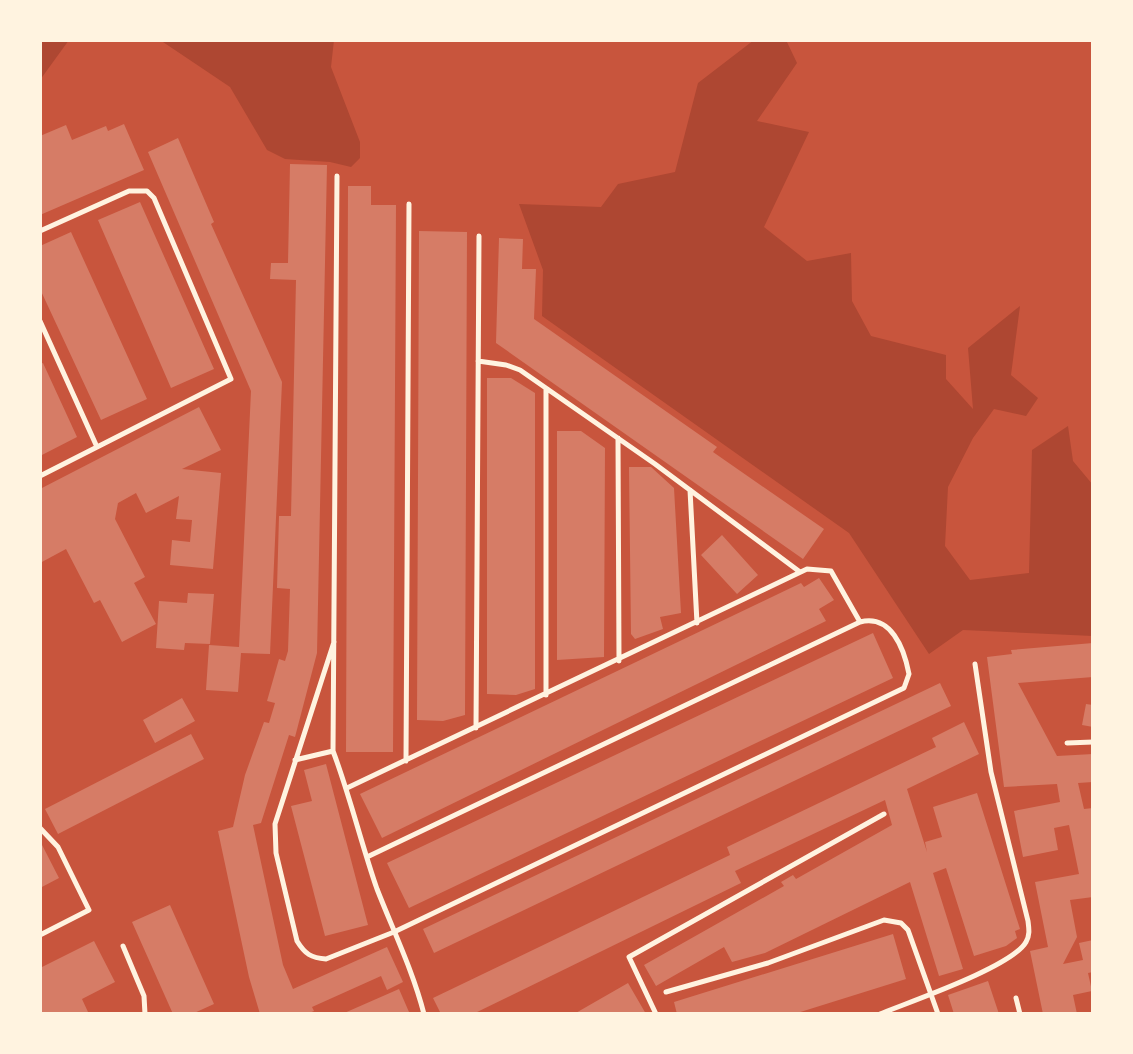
<svg xmlns="http://www.w3.org/2000/svg" width="1133" height="1054" font-family="'Fira Sans',sans-serif">
<style>
.green{fill:#ae4732}
.building{fill:#d67c66}
.lines{fill:none;stroke-linecap:round;stroke-linejoin:round}
.service{stroke:#fff3e0;stroke-width:5}
</style>
<rect width="100%" height="100%" fill="#c8553d"/>
<!-- green -->
<path class="green" d="M40,40H69L40,80Z
M160,40H334L331,67L360,142V158L351,167L330,162L285,159L267,150L230,87Z
M754,40H786L797,63L757,121L809,132L764,227L807,261L851,253L852,301L871,336L946,355V379L973,409L968,348L1020,306L1011,375L1038,398L1026,416L994,409L973,438L948,487L945,546L970,580L1029,573L1032,450L1068,426L1073,461L1093,485V636L963,630L929,654L849,533L542,316L543,270L519,204L601,207L618,184L675,172L698,83Z"/>
<!-- building -->
<path class="building" d="M124,124L144,170L40,215V136L66,125L72,140L106,126L108,131Z
M178,138L214,222L211,224L282,382L270,654L241,653L238,692L206,690L209,645L239,647L251,391L148,152Z
M290,164L327,165L317,653L295,737L289,735L261,823L253,825L283,965L293,989L387,947L403,982L387,990L381,976L312,1007L314,1011L307,1014H260L249,977L218,831L233,827L245,775L264,722L269,723L275,703L267,701L279,659L285,661L288,651L290,589L277,588L279,516H291L296,280L270,279L271,263H288Z
M348,186H371V205H396L393,752H346Z
M140,202L214,369L171,388L98,220Z
M419,231L467,232L465,715L443,721L417,720Z
M71,232L147,399L101,420L40,289V246Z
M499,238L523,239L522,269H536L534,319L717,447L713,452L824,529L803,559L496,343Z
M43,363L77,437L40,456V364Z
M487,378H511L535,393V689L516,695L487,694Z
M199,407L221,450L182,469L221,473L213,569L170,565L172,540L190,542L192,520L176,519L179,496L146,513L136,493L118,503L115,519L145,577L134,583L156,624L122,642L100,600L94,603L66,549L40,563V489Z
M557,431H581L605,448L604,657L557,660Z
M629,467H651L674,488L681,613L660,617L663,629L635,639L631,634Z
M722,535L758,575L737,594L701,555Z
M819,578L834,600L819,609L826,621L382,838L360,794L801,583L804,587Z
M188,593L214,594L210,644L185,643L184,650L156,648L159,601L187,603Z
M873,633L893,678L409,908L387,863Z
M1093,643V677L1018,683L1057,756L1093,754V782L1078,783L1084,809L1093,808V897L1070,900L1077,937L1063,964L1083,960L1079,943L1093,940V972L1088,973L1092,991L1073,995L1077,1014H1043L1030,951L1048,947L1035,882L1079,874L1069,825L1054,828L1058,850L1023,857L1014,811L1060,802L1057,784L1004,787L987,657L1012,654L1011,650Z
M940,683L951,706L434,953L423,929Z
M182,698L195,721L155,743L143,720Z
M1086,704L1093,705V727L1082,725Z
M964,722L979,754L907,789L927,852L925,842L942,837L933,807L977,793L1020,929L1015,931L1017,938L1006,946L974,956L946,868L933,873L963,969L939,976L910,882L765,953L732,962L724,947L656,986L644,965L784,886L781,882L793,875L796,879L892,825L885,800L735,871L741,883L473,1014H441L433,998L730,855L727,847L936,747L932,738Z
M191,734L204,759L58,834L45,809Z
M326,764L368,925L325,936L291,806L312,801L304,770Z
M40,841L59,878L40,888Z
M170,905L214,1004L192,1014H173L132,922Z
M893,934L906,979L794,1014H677L674,1002Z
M94,941L115,982L82,999L88,1012L85,1014H40V968Z
M988,981L999,1014H954L948,995Z
M628,983L646,1014H574Z
M399,989L409,1012L342,1014Z"/>
<g class="lines">
<!-- service -->
<path class="service" d="M337,176L333,751C350,796 361,843 377,889C393,930 413,971 424,1014
M40,231L129,191H147L154,198L231,379L40,476
M40,321L97,447
M478,361L506,365L520,370L655,464L800,572
M546,389V695
M618,438L619,661
M690,490L697,623
M334,642L275,824L276,853L297,941C305,954 311,958 326,959L394,932L904,688L909,674C904,648 891,614 860,622L367,857
M476,728L479,236
M1067,743L1093,742
M295,760L333,751
M406,761L409,204
M347,788L807,569L831,571L860,622
M40,828L58,847L89,910L40,935
M123,946L144,996L145,1014
M666,992L768,963L884,920L901,923L908,930L938,1014
M1016,998L1020,1014
M656,1014L629,957L884,814
M880,1014C909,1002 1012,967 1026,942C1030,935 1029,929 1028,921L991,772L975,664"/>
</g>
<!-- border -->
<rect width="1133" height="1054" fill="none" stroke="#fff3e0" stroke-width="84"/>
</svg>
